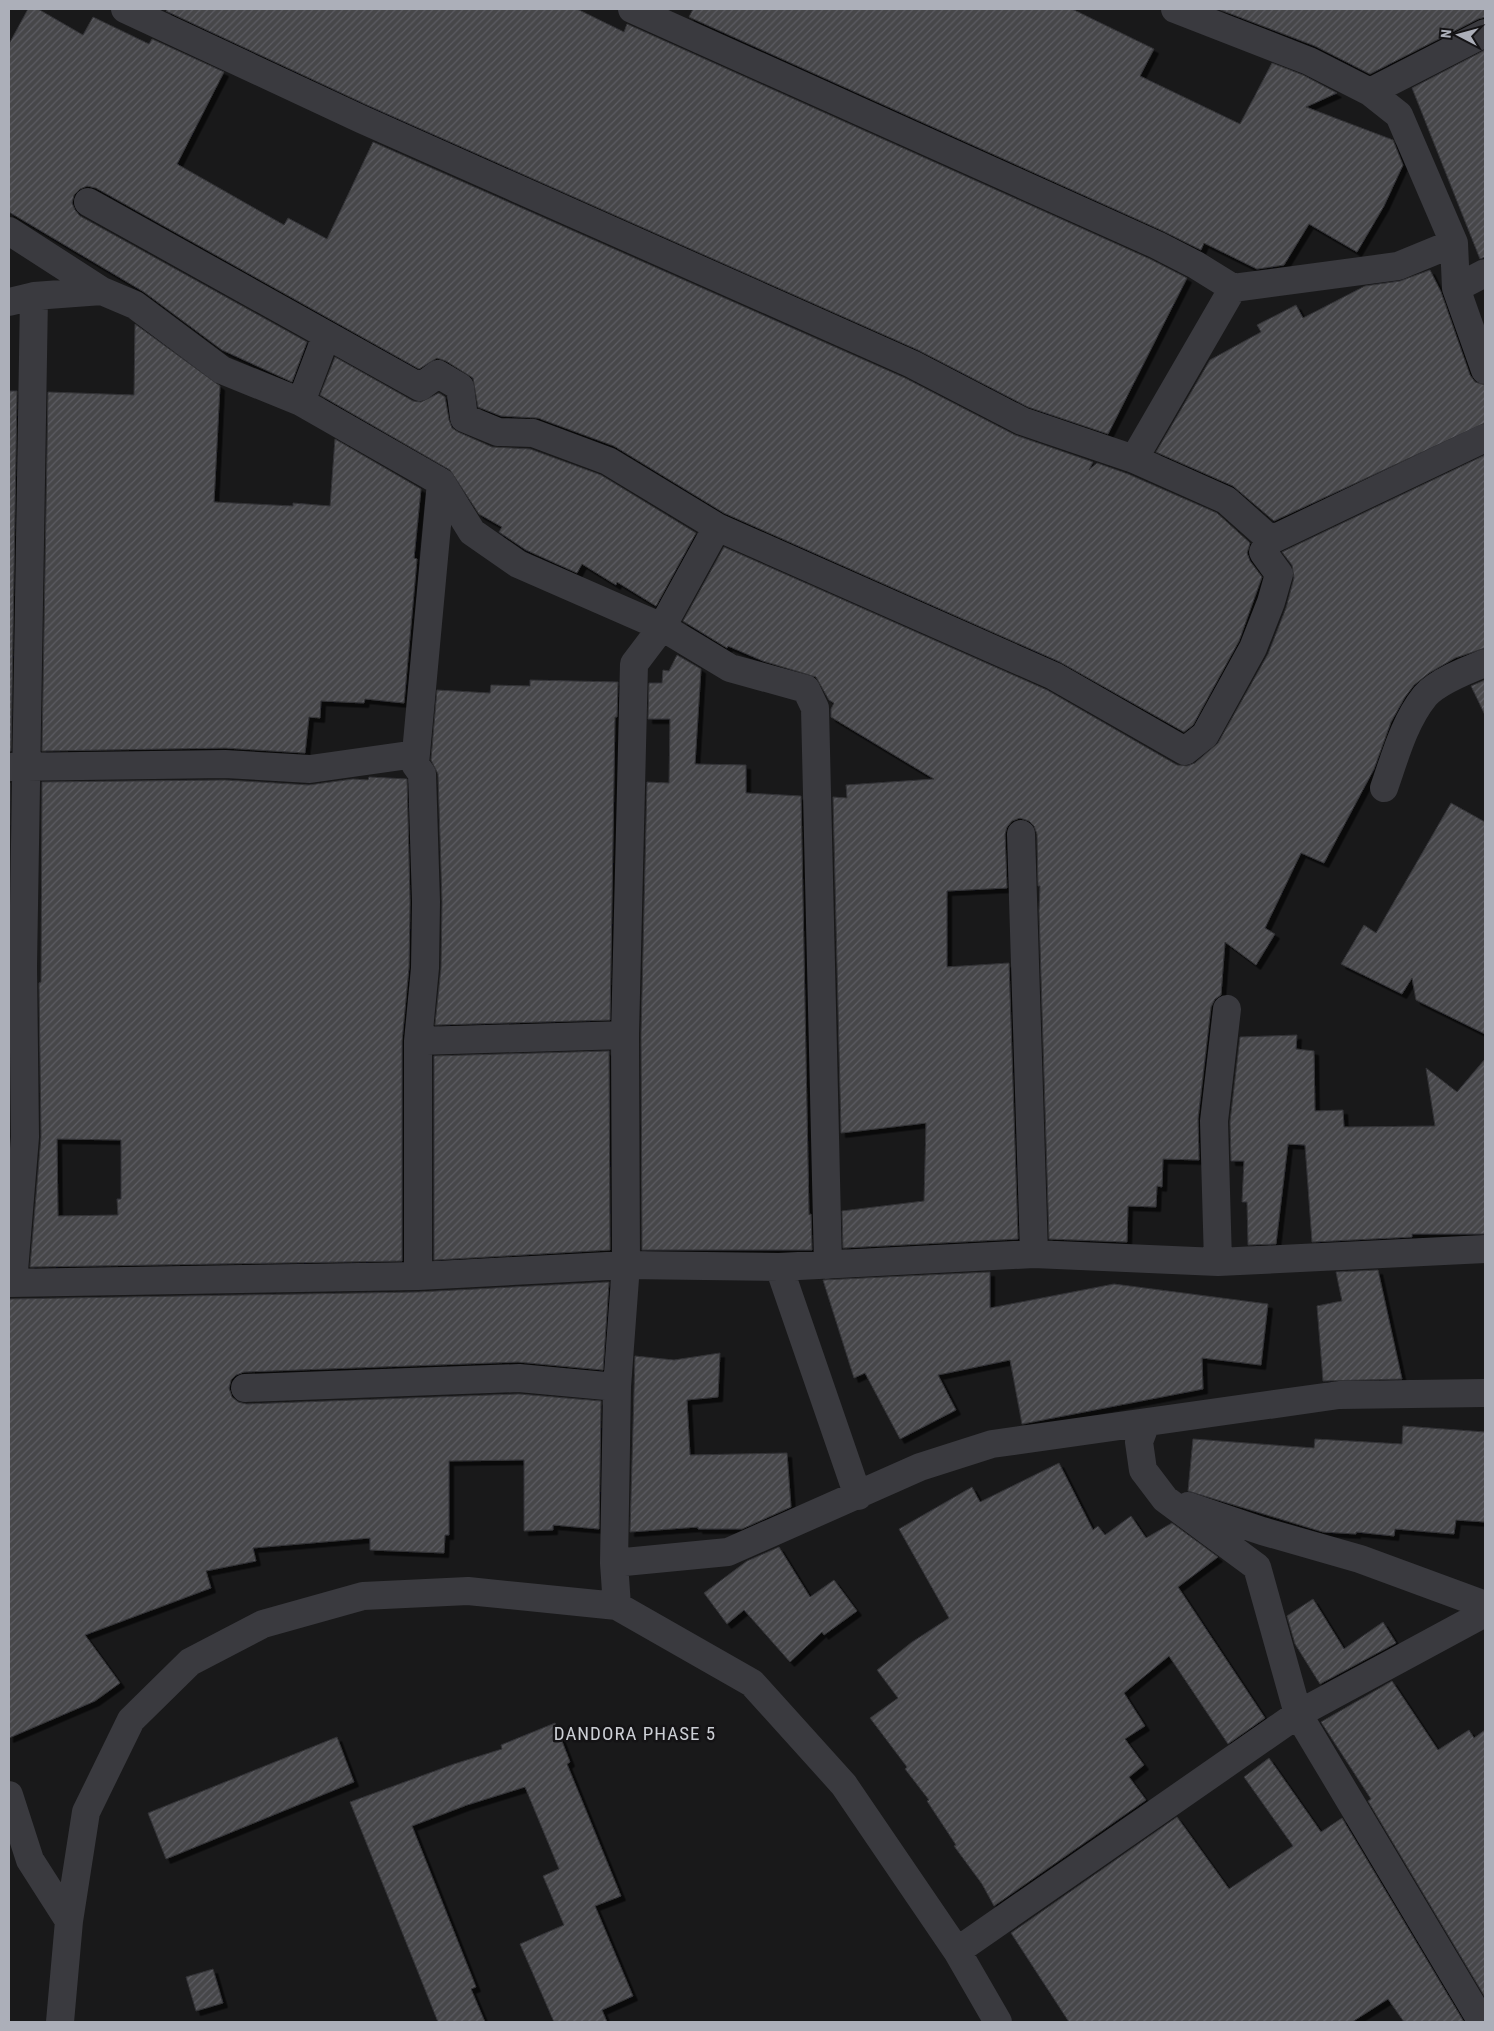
<svg xmlns="http://www.w3.org/2000/svg" width="1494" height="2031" font-family="'Roboto Condensed',sans-serif">
<style>
.building{fill:url(#building-hatch);stroke:#333336;fill-rule:evenodd;filter:url(#shadow)}
.lines{fill:none;stroke-linecap:round;stroke-linejoin:round}
.minor{stroke:#3a3a3f;stroke-width:28}
.labels{text-anchor:middle;dominant-baseline:central;stroke-width:5;stroke-linejoin:round;paint-order:stroke}
.quarter-label{font-size:19px;letter-spacing:1px;fill:#cccfd5;stroke:#141315}
</style>
<defs>
<pattern id="building-hatch" width="6" height="6" patternUnits="userSpaceOnUse" patternTransform="scale(1.25)"><rect width="6" height="6" fill="#46464a"/><path d="M-1 1l2-2M0 6l6-6M5 7l2-2" fill="none" stroke="#5e5e62"/></pattern>
<filter id="shadow"><feDropShadow dx="4.5" dy="4.5" stdDeviation="0" flood-color="#0009"/></filter>
</defs>
<rect width="100%" height="100%" fill="#19191a"/>
<!-- building -->
<path class="building" d="M28,9H38L83,35L93,17L149,44L152,39L224,72L177,164L284,225L288,218L327,239L373,142L905,378L1015,435L1093,462L1089,470L1097,463L1128,474L1217,513L1250,543L1247,553L1250,561L1262,577L1239,641L1193,725L1184,732L1060,662L724,513L614,446L538,418L501,416L478,407L473,378L446,361L437,358L419,369L96,188L87,186L80,189L74,195L72,203L75,210L80,216L307,342L292,382L222,350L144,292L9,212V44Z
M168,9H577L624,32L627,24L1150,259L1187,278L1108,434L1028,407L918,350L367,105L166,11Z
M693,9H1072L1154,49L1140,76L1240,124L1272,63L1303,75L1337,93L1306,107L1393,140L1403,165L1384,206L1357,252L1309,224L1284,265L1257,269L1204,243L1201,250L1163,231L689,17Z
M1218,9H1485V17L1478,19L1370,74L1315,46Z
M1485,50V257L1480,259L1412,88Z
M1430,270L1441,292L1470,375L1475,382L1485,385V423L1274,521L1233,486L1156,452L1210,360L1261,332L1257,325L1296,305L1303,318L1365,286L1400,281Z
M135,324L220,386L214,502L293,506V503L330,506L335,439L421,489L414,558L417,559L404,703L365,699L364,703L321,701L320,718L309,717L305,753L225,748L42,751L48,392L134,395Z
M335,357L413,401L421,402L439,393L445,397L449,420L452,428L458,432L492,447L530,449L601,475L696,533L656,606L617,582L616,585L582,564L577,573L526,550L499,532L502,527L479,514L450,470L320,395Z
M9,391H17L11,751H9Z
M1485,455V648L1455,658L1429,673L1414,685L1405,697L1391,722L1374,769L1324,863L1301,853L1265,928L1275,934L1256,965L1225,942L1221,995L1215,999L1211,1007L1198,1119L1199,1160L1163,1159L1162,1187L1157,1186L1156,1207L1128,1206L1127,1242L1049,1239L1039,911L1040,886H1038L1037,834L1034,826L1029,821L1020,818L1012,821L1007,827L1005,834L1007,888L947,891V967L1009,963L1018,1239L843,1248L842,1211L924,1201L926,1123L841,1133L833,797L847,798L846,785L934,779L831,717V709L834,703L829,700L816,677L763,661L728,646L727,648L683,621L724,547L1047,690L1177,765L1187,766L1195,763L1218,743L1268,654L1286,608L1294,578L1292,565L1282,552Z
M677,655L701,669L695,764L746,765V793L801,796L809,1215L811,1214L812,1250H642L641,1035L647,782L669,783L670,719H648L649,683H662L663,670L669,671Z
M530,680L618,682L617,717H615L610,1020L435,1025L441,968L442,902L438,774L431,760L437,690L490,693L491,685L530,686Z
M1485,680V715L1471,686Z
M369,777L407,779L410,902L409,967L402,1041V1261L30,1267L41,1137L39,983L41,982L42,782L225,780L309,785L353,779L368,780ZM57,1139L121,1140V1199H117L118,1215L58,1216Z
M9,783H10L9,883Z
M1451,803L1485,822V1034L1416,1000L1412,978L1402,994L1341,964L1364,925L1376,933Z
M1297,1035L1296,1049L1314,1051L1315,1111L1343,1110L1344,1127L1435,1126L1426,1068L1457,1092L1485,1059V1234H1412V1237L1312,1242L1305,1145L1288,1144L1276,1244L1248,1245L1247,1202H1242L1244,1161H1231L1230,1122L1240,1037Z
M609,1051L610,1250L434,1260V1056Z
M1378,1270L1402,1379L1323,1381L1317,1306L1342,1301L1336,1272Z
M990,1272V1308L1114,1284L1268,1304L1261,1365L1202,1358L1203,1389L1022,1424L1010,1360L938,1375L956,1410L900,1439L865,1373L854,1378L823,1280Z
M609,1282L603,1370L518,1362L244,1372L236,1375L231,1380L229,1388L232,1397L238,1402L246,1404L519,1394L601,1401L599,1529L553,1525V1530L524,1531V1460L449,1461V1535H445L444,1553L370,1550V1538L253,1548L256,1561L206,1571L211,1588L85,1635L120,1683L95,1701L9,1738V1299L418,1292Z
M720,1353L718,1397L687,1400L690,1455L787,1453L791,1507L742,1529H698V1527L630,1532L635,1356L674,1360Z
M1403,1426L1485,1432V1522L1456,1520L1454,1534L1395,1529L1394,1536L1356,1532V1534L1323,1532L1188,1491L1193,1439L1314,1448L1315,1439L1402,1444Z
M1059,1463L1093,1530L1098,1526L1105,1535L1131,1516L1146,1538L1172,1523L1218,1557L1178,1587L1265,1718L1228,1744L1169,1656L1124,1693L1145,1726L1125,1739L1144,1765L1129,1777L1146,1800L994,1906L982,1884L954,1846L956,1845L927,1801L929,1800L905,1769L907,1767L870,1718L898,1698L877,1670L912,1642L949,1618L899,1529L972,1487L980,1502Z
M779,1547L810,1597L834,1580L857,1611L824,1635L822,1632L790,1662L744,1610L727,1624L704,1593L747,1561Z
M1313,1599L1344,1649L1383,1622L1396,1643L1320,1684L1295,1644L1287,1616Z
M1392,1681L1438,1750L1469,1730L1474,1738L1485,1730V1997L1368,1801L1371,1799L1321,1722Z
M555,1723L570,1762L567,1764L621,1896L595,1906L633,1996L602,2010L607,2022H554L520,1944L564,1925L543,1876L559,1869L525,1787L467,1805L412,1826L476,1987L471,1989L485,2022H438L350,1802L454,1764L502,1749L501,1745Z
M337,1737L354,1782L166,1859L148,1813Z
M1269,1758L1321,1832L1342,1818L1464,2022H1404L1388,1999L1352,2022H1069L1011,1933L1177,1817L1229,1889L1293,1846L1244,1777Z
M213,1969L223,2003L196,2011L186,1977Z"/>
<g class="lines">
<!-- minor -->
<path class="minor" d="M125,9L361,119L912,364L1022,421L1134,459L1226,500L1271,540
M632,9L1157,245L1196,265L1233,288L1398,266L1454,243
M1175,9L1309,61L1370,92L1399,115L1454,243L1456,288L1485,370
M1370,92L1485,33
M88,202L420,387L438,374L460,387L464,418L498,432L533,433L608,461L717,527L1054,676L1185,751L1205,735L1253,648L1271,602L1279,574L1263,552L1271,540L1485,438
M9,231L102,291L135,305L222,370L301,402L441,482L472,532L518,564L662,627L730,668L806,689L815,708L828,1265
M1456,288L1485,273
M9,302L34,296L102,291
M301,402L326,336
M1134,459L1233,288
M9,767L225,764L310,769L416,754
M1384,788C1395,757 1404,722 1425,696C1437,682 1467,670 1485,663
M1021,834L1034,1254
M418,1041L625,1035
M1218,1262L1214,1121L1227,1009
M779,1267L858,1496
M418,1276V1041L425,968L426,902L422,774L415,764L441,482
M9,1283L418,1276L626,1265L779,1267L1034,1254L1218,1262L1485,1249
M13,1283L25,1137L23,967L34,296
M245,1388L519,1378L617,1387
M1146,1423L1139,1442L1143,1470L1165,1499L1257,1567L1298,1714L1482,2022
M1188,1506L1262,1531L1360,1559L1485,1605
M614,1563L728,1552L920,1467L992,1444L1339,1395L1485,1393
M617,1606L614,1563L617,1387L626,1265L625,1035L634,664L662,627L717,527
M9,1795L30,1860L69,1921
M957,1951L1298,1714L1485,1613
M60,2022L69,1921L86,1812L131,1720L190,1662L263,1624L363,1596L468,1591L617,1606L752,1683L844,1785L957,1951L998,2022"/>
</g>
<g class="labels">
<!-- quarter labels -->
<g class="quarter-label">
<text x="635" y="1733">DANDORA PHASE 5</text>
</g>
</g>
<!-- border -->
<rect width="1494" height="2031" fill="none" stroke="#acafb9" stroke-width="20"/>
<!-- north arrow -->
<g transform="translate(1459 35) rotate(276)" stroke="#141315" stroke-width="4" paint-order="stroke">
<path d="M0-4L9 19L0 12L-9 19Z" fill="#acafb9"/>
<text y="-8" font-size="14" font-weight="bold" text-anchor="middle" fill="#acafb9">N</text>
</g>
</svg>
